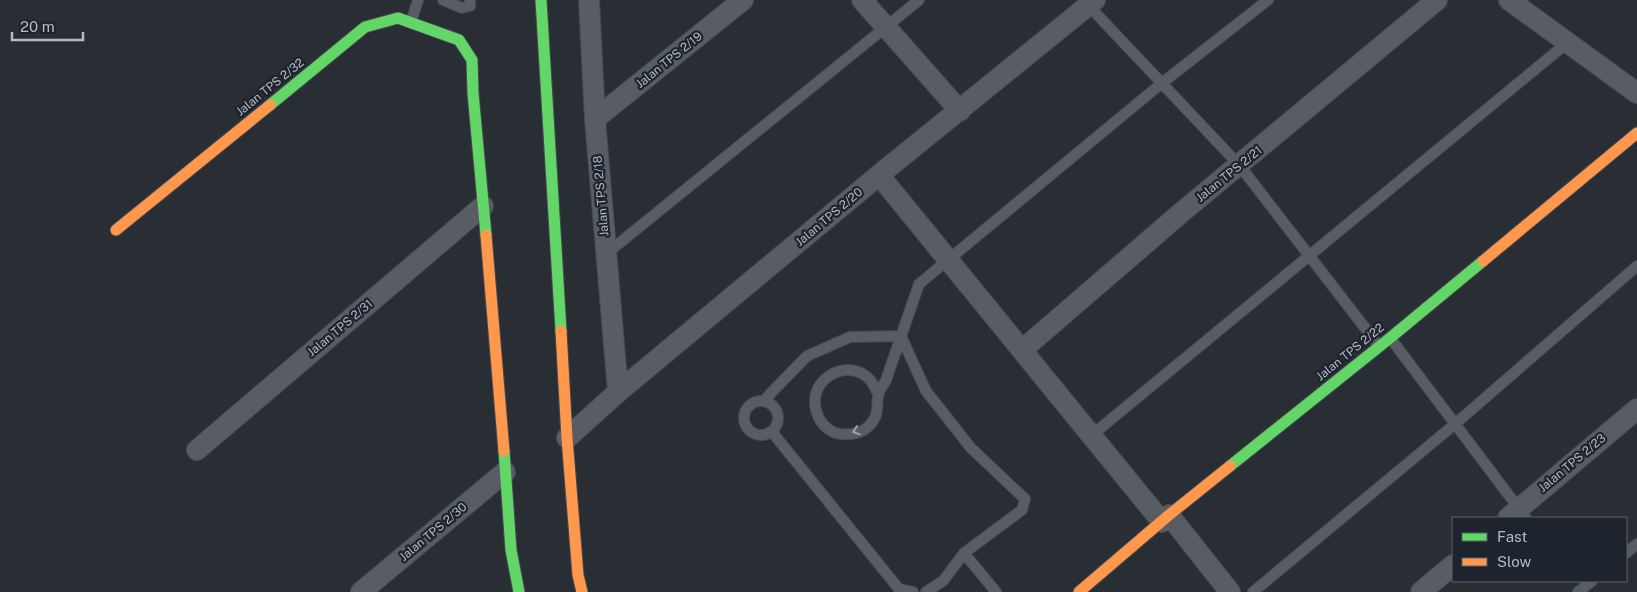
<svg xmlns="http://www.w3.org/2000/svg" width="1637" height="592" font-family="'Public Sans',sans-serif">
<style>
.lines{fill:none;stroke-linecap:round;stroke-linejoin:round}
.lane-casing{stroke:#474a4f;stroke-width:12}
.street-casing{stroke:#474a4f;stroke-width:22}
.fast-casing{stroke:#474a4f;stroke-width:13}
.slow-casing{stroke:#474a4f;stroke-width:13}
.lane{stroke:#595c62;stroke-width:10}
.street{stroke:#595c62;stroke-width:20}
.fast{stroke:#63d668;stroke-width:11}
.slow{stroke:#ff974d;stroke-width:11}
.oneway{stroke:#9da2ac}
.labels{text-anchor:middle;dominant-baseline:central;stroke-width:4.5;stroke-linejoin:round;paint-order:stroke}
.street-label{font-size:12px;fill:#b4bac5;stroke:#1e242e}
</style>
<rect width="100%" height="100%" fill="#292e34"/>
<g class="lines">
<defs>
<path id="lane" d="M443,0L462,8L470,6V0
M1088,5L1240,166L1379,346
M411,22L418,0
M606,254L919,0
M1391,339L1526,518
M878,394C876,390 874,385 871,381C849,354 799,381 820,420C824,427 833,434 841,434C851,435 862,433 869,426C881,414 875,405 879,393C880,389 884,384 886,380L919,284L1162,83L1268,0
M765,400L770,394L807,356L850,337L901,336L926,391L971,448L1025,499L1022,510L964,553L943,581L926,592
M744 418a17 17 0 1 1 34 0a17 17 0 1 1-34 0Z
M772,432L899,589L913,592
M1092,435L1567,43
M964,553L996,592
M1626,553L1637,544
M1253,592L1455,424L1637,266
M1578,592L1592,581"/>
<path id="street" d="M589,0L595,119L618,392
M862,0L960,111
M1509,0L1637,93
M595,119L743,0
M879,175L1162,522
M1022,350L1182,212L1437,0
M567,438L618,392L879,175L1095,0
M197,450L483,206
M1169,515L1230,592
M1508,518L1637,409
M361,592L505,472
M1421,592L1453,565"/>
<path id="fast" d="M541,0L561,331
M270,105L365,27L398,18L459,40L472,60L473,93L486,235
M504,451L511,550L519,592
M1230,466L1390,338L1483,261"/>
<path id="slow" d="M116,230L270,105
M486,235L504,451
M1483,261L1637,133
M561,331L567,438L578,575L582,592
M1079,592L1169,515L1230,466"/>
</defs>
<!-- lane casing -->
<use href="#lane" class="lane-casing"/>
<!-- street casing -->
<use href="#street" class="street-casing"/>
<!-- fast casing -->
<use href="#fast" class="fast-casing"/>
<!-- slow casing -->
<use href="#slow" class="slow-casing"/>
<!-- lane -->
<use href="#lane" class="lane"/>
<!-- street -->
<use href="#street" class="street"/>
<!-- fast -->
<use href="#fast" class="fast"/>
<!-- slow -->
<use href="#slow" class="slow"/>
</g>
<!-- one-way arrows -->
<defs><path id="oneway-chevron" d="M-2-3.5L2.5 0L-2 3.5" fill="none" stroke-width="1.6" stroke-linecap="round" stroke-linejoin="round" transform="scale(1.25)"/></defs>
<use class="oneway" href="#oneway-chevron" transform="translate(856 431) rotate(162)"/>
<g class="labels">
<!-- street labels -->
<g class="street-label">
<text transform="translate(669 60) rotate(-39)">Jalan TPS 2/19</text>
<text transform="translate(270 87) rotate(-39)">Jalan TPS 2/32</text>
<text transform="translate(1229 174) rotate(-39)">Jalan TPS 2/21</text>
<text transform="translate(601 196) rotate(-95)">Jalan TPS 2/18</text>
<text transform="translate(829 217) rotate(-40)">Jalan TPS 2/20</text>
<text transform="translate(340 328) rotate(-40)">Jalan TPS 2/31</text>
<text transform="translate(1350 352) rotate(-39)">Jalan TPS 2/22</text>
<text transform="translate(1572 463) rotate(-40)">Jalan TPS 2/23</text>
<text transform="translate(433 532) rotate(-40)">Jalan TPS 2/30</text>
</g>
</g>
<!-- legend -->
<rect x="1452" y="517" width="175" height="65" fill="#1e242e" stroke="#5a606a"/>
<rect x="1462" y="533" width="25" height="8" fill="#63d668" stroke="#5a606a"/>
<text x="1497" y="542" font-size="15" fill="#b4bac5">Fast</text>
<rect x="1462" y="558" width="25" height="8" fill="#ff974d" stroke="#5a606a"/>
<text x="1497" y="567" font-size="15" fill="#b4bac5">Slow</text>
<!-- scale -->
<path d="M12 32v8h71v-8" fill="none" stroke="#b4bac5" stroke-width="2.5"/>
<text x="20" y="32" font-size="15" fill="#b4bac5" stroke="#1e242e" stroke-width="4" paint-order="stroke">20 m</text>
</svg>
